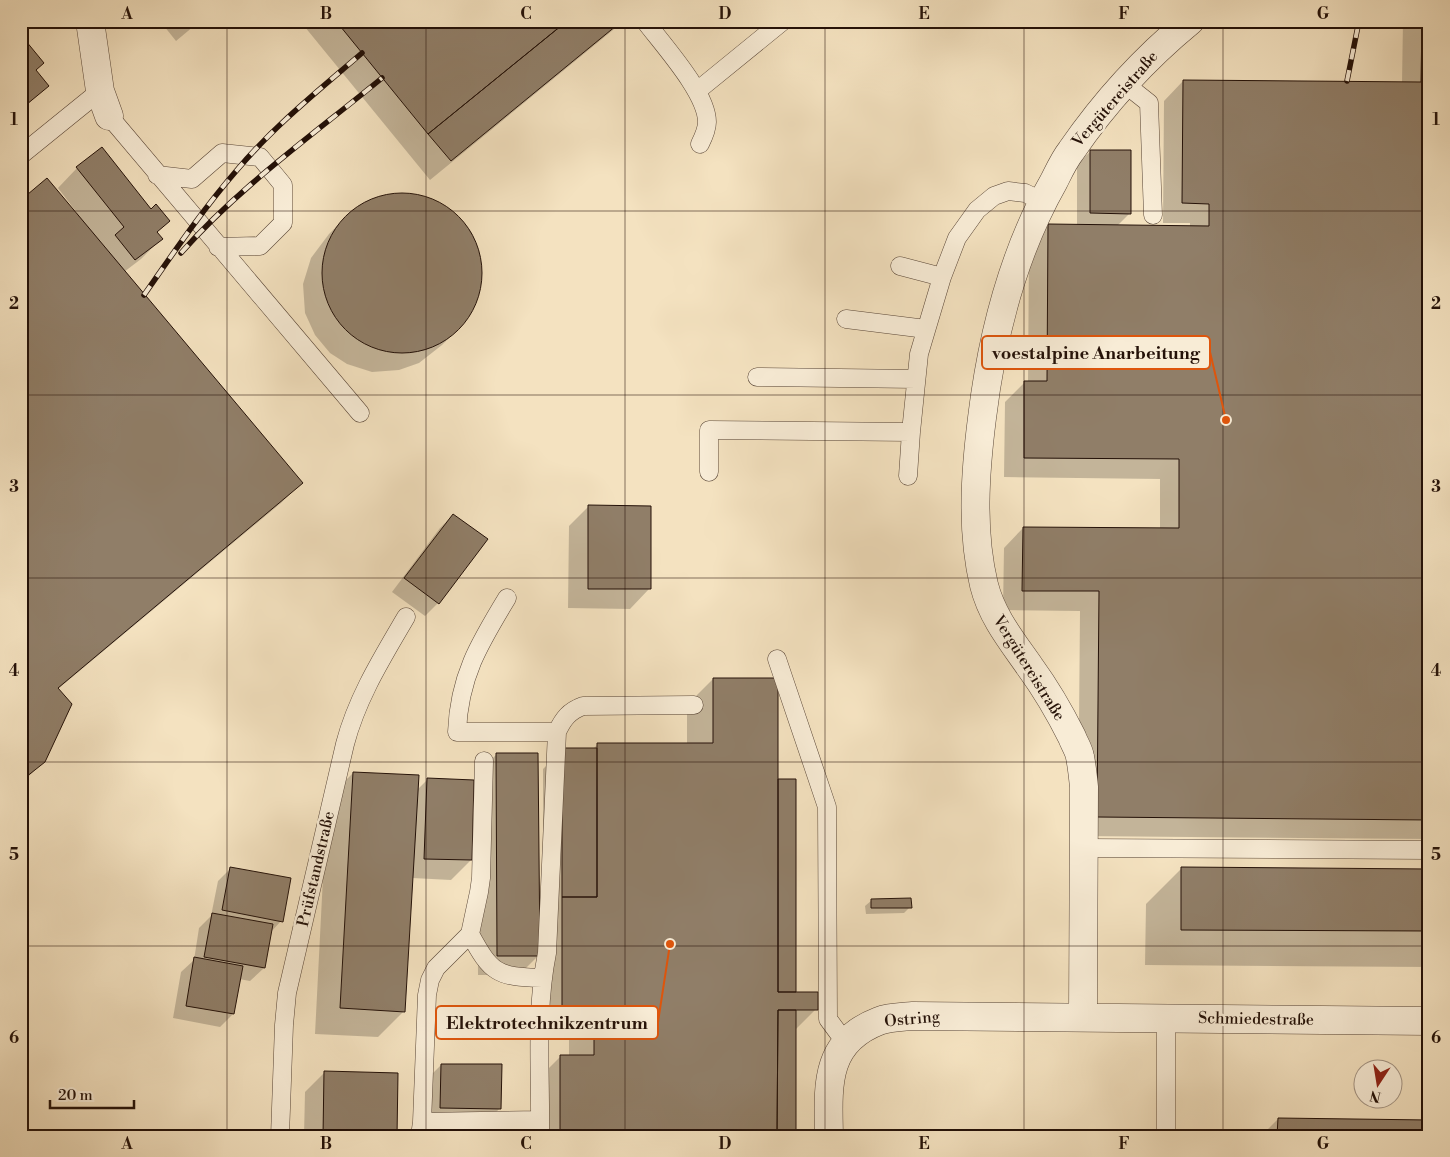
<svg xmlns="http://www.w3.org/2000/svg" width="1450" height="1157" font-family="'Libre Bodoni',serif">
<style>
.shadow{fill:#0003}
.building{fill:#907e68;stroke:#241108}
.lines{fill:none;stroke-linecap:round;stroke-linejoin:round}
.service-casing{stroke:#584536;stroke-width:19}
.minor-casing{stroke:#584536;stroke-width:29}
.service{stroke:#f8ecd6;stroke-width:18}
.minor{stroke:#f8ecd6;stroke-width:28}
.rail-casing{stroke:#241108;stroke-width:5.5}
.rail{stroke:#f8ecd6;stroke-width:4;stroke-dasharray:11;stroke-linecap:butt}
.grid{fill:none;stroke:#241108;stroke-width:1;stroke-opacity:0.55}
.labels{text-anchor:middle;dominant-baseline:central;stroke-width:5;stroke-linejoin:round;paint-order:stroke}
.street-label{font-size:16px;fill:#241108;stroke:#f8ecd6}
.leader{fill:none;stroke:#de550c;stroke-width:2}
.callout-dot{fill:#de550c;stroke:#f8ecd6;stroke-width:2}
.callout{fill:#f8ecd6;stroke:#de550c;stroke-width:2}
.callout-label{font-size:18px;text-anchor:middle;font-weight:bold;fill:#241108}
.neatline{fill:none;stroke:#241108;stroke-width:2}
.grid-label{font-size:16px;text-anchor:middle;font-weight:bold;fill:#241108}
</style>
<rect width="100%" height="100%" fill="#f4e2c0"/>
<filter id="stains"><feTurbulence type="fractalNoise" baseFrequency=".004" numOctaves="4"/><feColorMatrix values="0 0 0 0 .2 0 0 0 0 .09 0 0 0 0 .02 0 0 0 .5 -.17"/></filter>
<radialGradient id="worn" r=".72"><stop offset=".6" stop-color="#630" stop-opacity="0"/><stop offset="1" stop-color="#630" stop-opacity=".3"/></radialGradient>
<!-- shadow -->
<path class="shadow" d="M160,21H200L176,41Z
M232,21H246L238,28Z
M300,21H624L430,180Z
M1403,21H1429V839L1078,836L1080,611L1003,610L1004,548L1023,528L1160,529V479L1004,477L1005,402L1025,382H1028L1029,245L1049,225L1077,226V164L1091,151L1130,213L1117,226L1190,227V223H1163L1164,101L1183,81L1402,83Z
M21,37L34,71L47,86L21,111Z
M77,168L168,221L156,233L161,239L141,259L124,272L301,483L281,503L58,689L44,761L21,784V201L76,214L77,213L58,188Z
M402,194L437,202L463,221L472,233L477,247L482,276L476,303L462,325L442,345L419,363L399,370L372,372L347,364L330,353L315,335L305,313L303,284L311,258L329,234L350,213L369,201Z
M589,506L649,589L630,609L568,608L569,526Z
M453,515L438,603L425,616L392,592L440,528Z
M713,679L777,782L795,991L816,1009L794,1031V1136H535V1082L561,1056H569V1038H537V957L519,975H478L476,774L496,755L538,922L543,918V769L563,749L592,750L598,744H687V705Z
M353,773L417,790L427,780L471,860L451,880L412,878L404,1011L378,1037L315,1034L327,799Z
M231,868L281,921L270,933L264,968L250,981L239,979L233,1014L220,1027L173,1018L181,972L194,960L199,928L211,916L218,881Z
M1182,868L1429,870V967L1145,965L1146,904Z
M872,900L910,907L904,913L866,914L865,906Z
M441,1065L500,1108L487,1122L427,1121L428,1078Z
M325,1072L395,1136H304L305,1092Z
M1278,1119L1429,1136H1261Z"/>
<!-- building -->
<path class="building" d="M336,21H567L428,134Z
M567,21H622L451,161L428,134Z
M1422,21H1429V820L1097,817L1099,591H1022L1023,527L1179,528V459L1024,458V381H1047L1048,224L1209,226V204L1182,203L1183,80L1421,82Z
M21,35L44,63L36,70L49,86L21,109Z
M102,147L151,209L156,204L170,221L157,232L163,239L135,260L115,235L124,227L76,167Z
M1090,150H1131V214L1090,213Z
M47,178L303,483L58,688L72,704L45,762L21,781V200Z
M322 273a80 80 0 1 1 160 0a80 80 0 1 1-160 0Z
M588,505L651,506V589H588Z
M453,514L488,539L439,604L404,578Z
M713,678H778V992H818V1010H778L777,1136H560V1055H594V1013H562V897H597V743H713Z
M562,748H597V897H562Z
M496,753H538L540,956H497Z
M353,772L419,775L405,1012L340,1008Z
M427,778L474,780L472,860L424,859Z
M778,779H796V992H778Z
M230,867L291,878L283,922L222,910Z
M1181,867L1429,869V931L1181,930Z
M911,898L912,908H871V899Z
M212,913L273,924L265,968L204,957Z
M194,957L243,966L234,1014L186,1006Z
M778,1010H796V1136H777Z
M441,1064H502L501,1109L440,1108Z
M324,1071L398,1073L397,1136H323Z
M1278,1118L1429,1120V1136H1277Z"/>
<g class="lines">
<defs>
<path id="service" d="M645,21C663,45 707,93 707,122C707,129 703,138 700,144
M1125,84L1149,103L1153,215
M697,91L783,21
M109,116L360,413
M21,155L100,91
M157,175L192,179L222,153L260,157L283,185V223L260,246L218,247
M900,266L942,277
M846,319L926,329
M757,377L916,379
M709,472V430L911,432
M908,476L911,432L919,354L942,277L957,238L977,210L994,196L1008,191L1025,193L1042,201
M507,598C479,644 459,677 457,732H557
M777,659L827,807L828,1019L845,1042
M484,761L481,878L479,892L470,934C491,973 497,977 542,978
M1084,848L1429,850
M1166,1018V1136
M422,1122L540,1120
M280,1136L284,1025L287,993L345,744C357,698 382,658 406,617
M420,1136L422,1122L427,995L430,980L436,968L470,934
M540,1136C541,1075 535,1013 547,953L557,732C563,719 569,711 583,706L694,705"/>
<path id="minor" d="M90,21L100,91L109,116
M1083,1017L1084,787C1083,777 1082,767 1080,757C1079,750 1074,743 1072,737C1060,713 1046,689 1030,667C1012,641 992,617 984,585C971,531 975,473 982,418C992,335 1013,253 1054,181C1059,171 1064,160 1071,151C1104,103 1145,58 1190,21
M829,1136C828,1086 824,1042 879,1021C889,1017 902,1017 913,1016L1429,1021"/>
</defs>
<!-- service casing -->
<use href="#service" class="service-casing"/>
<!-- minor casing -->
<use href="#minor" class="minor-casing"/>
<!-- service -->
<use href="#service" class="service"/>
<!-- minor -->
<use href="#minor" class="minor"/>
<defs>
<path id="rail" d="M1347,81L1359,21
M181,253C239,187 314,134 382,78
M144,295C174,252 203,209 237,170C274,126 319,90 362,53"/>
</defs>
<!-- rail casing -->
<use href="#rail" class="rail-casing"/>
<!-- rail -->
<use href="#rail" class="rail"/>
</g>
<!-- grid -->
<path class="grid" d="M227,21V1136M426,21V1136M625,21V1136M825,21V1136M1024,21V1136M1223,21V1136M21,211H1429M21,395H1429M21,578H1429M21,762H1429M21,946H1429"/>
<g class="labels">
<!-- street labels -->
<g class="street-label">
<text transform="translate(1115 99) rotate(-49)">Vergütereistraße</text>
<text transform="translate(1029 668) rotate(58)">Vergütereistraße</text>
<text transform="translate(316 869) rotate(-77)">Prüfstandstraße</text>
<text transform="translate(912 1019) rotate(-5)">Ostring</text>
<text transform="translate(1256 1019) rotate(1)">Schmiedestraße</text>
</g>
</g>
<!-- callouts -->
<path class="leader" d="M1226 420L1210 352M670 944L658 1022"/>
<g class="callout-dot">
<circle cx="1226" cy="420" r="5"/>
<circle cx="670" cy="944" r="5"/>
</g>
<g class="callout">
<rect x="982" y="336" width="228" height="33" rx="5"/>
<rect x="436" y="1006" width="222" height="33" rx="5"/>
</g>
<g class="callout-label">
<text x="1096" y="359">voestalpine Anarbeitung</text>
<text x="547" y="1029">Elektrotechnikzentrum</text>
</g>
<!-- margin -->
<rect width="1450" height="1157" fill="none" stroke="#f4e2c0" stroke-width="55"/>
<!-- north arrow -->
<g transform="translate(1378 1084) rotate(192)"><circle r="24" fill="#f8ecd6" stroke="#a39484"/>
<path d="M0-4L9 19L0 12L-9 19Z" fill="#8f2418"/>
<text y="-8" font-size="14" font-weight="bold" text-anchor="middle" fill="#241108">N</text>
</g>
<!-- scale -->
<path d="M50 1100v8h84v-8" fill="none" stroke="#241108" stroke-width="2.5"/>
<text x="58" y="1100" font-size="15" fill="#241108" stroke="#f8ecd6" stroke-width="4" paint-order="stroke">20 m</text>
<rect x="28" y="28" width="1394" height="1102" class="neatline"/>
<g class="grid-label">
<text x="127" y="19">A</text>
<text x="326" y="19">B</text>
<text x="526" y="19">C</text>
<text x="725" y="19">D</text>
<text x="924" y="19">E</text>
<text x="1124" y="19">F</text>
<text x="1323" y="19">G</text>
<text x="14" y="125">1</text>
<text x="1436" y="125">1</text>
<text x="14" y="309">2</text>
<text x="1436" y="309">2</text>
<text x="14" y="492">3</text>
<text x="1436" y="492">3</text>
<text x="14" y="676">4</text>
<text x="1436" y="676">4</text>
<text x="14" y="860">5</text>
<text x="1436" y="860">5</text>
<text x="14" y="1043">6</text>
<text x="1436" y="1043">6</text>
<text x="127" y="1149">A</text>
<text x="326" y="1149">B</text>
<text x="526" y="1149">C</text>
<text x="725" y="1149">D</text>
<text x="924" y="1149">E</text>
<text x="1124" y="1149">F</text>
<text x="1323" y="1149">G</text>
</g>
<rect width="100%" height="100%" filter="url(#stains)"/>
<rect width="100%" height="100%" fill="url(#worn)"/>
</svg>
